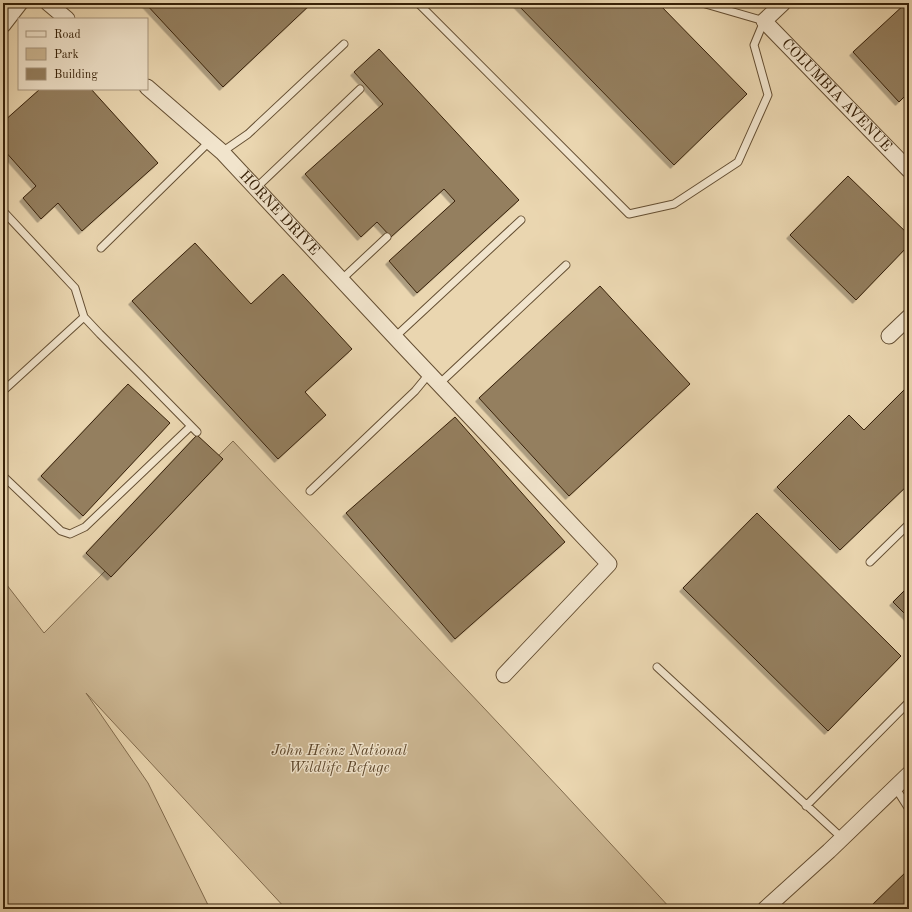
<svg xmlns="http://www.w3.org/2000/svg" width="912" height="912" font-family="'Old Standard TT',serif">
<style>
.green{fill:#ccb793;stroke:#826c4e}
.building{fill:#947f5f;stroke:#372108;filter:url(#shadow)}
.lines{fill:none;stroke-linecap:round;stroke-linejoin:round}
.service-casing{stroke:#644e32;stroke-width:9}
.minor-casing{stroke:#644e32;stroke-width:17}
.service{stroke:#f1e4cc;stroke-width:7}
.minor{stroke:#f1e4cc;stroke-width:15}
.labels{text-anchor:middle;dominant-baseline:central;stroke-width:3;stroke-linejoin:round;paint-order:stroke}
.street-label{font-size:15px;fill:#372108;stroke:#f1e4cc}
.park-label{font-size:15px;font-style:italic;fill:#5c462b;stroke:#f1e4cc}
</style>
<defs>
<filter id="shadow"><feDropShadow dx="-3.5" dy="3.5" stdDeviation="0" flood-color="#0004"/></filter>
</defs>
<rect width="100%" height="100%" fill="#ead6b0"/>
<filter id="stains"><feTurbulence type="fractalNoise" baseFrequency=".005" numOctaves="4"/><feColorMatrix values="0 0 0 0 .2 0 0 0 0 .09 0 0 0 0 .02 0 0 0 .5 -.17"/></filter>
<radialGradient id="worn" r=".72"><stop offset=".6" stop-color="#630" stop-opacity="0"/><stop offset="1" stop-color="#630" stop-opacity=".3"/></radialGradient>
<!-- green -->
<path class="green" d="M233,441L561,790L671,909H286L86,693L148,783L210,909H3V580L44,633Z"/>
<!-- building -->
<path class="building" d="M145,3H312L223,87Z
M516,3H658L747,94L674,165Z
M906,3H909V92L899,102L853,52Z
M379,49L519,200L417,293L389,261L455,201L444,189L391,237L377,222L361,237L305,174L383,104L354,72Z
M40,89H91L158,163L82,231L58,203L41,219L23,198L36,186L3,149V122Z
M848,176L909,235V245L856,300L790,235Z
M195,243L251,304L283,274L352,349L305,392L326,415L278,459L132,301Z
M600,286L690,384L569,496L479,398Z
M128,384L170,423L83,516L41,476Z
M909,385V484L840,550L777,487L849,415L864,430Z
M455,417L565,542L455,639L346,513Z
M197,435L223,459L111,577L86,553Z
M757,513L901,656L828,731L683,588Z
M909,586V618L893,602Z
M909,869V909H868Z"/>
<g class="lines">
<defs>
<path id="service" d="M418,3L629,214L674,204L738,162L768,95L754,45L764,21L702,3
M222,152L248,134L344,44
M256,188L360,89
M3,211L75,288L84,317L100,334L140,374L197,432
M101,248L210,141
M341,280L387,237
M395,337L521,220
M439,384L566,265
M3,391L84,317
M3,476L61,531L70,534L85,527L191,426
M310,491L415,391L429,374
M870,562L909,524
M657,667L842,838
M895,787L909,809
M806,806L909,702"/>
<g id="minor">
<path d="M48,3L67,19"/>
<path id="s1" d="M783,3L764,21L909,170"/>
<path d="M3,25L20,3"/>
<path id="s2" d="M147,87L222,152L405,348L609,564L504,675"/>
<path d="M889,336L909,317"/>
<path d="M765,909L829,851L909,774"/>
</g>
</defs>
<!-- service casing -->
<use href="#service" class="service-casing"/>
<!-- minor casing -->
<use href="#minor" class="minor-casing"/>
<!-- service -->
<use href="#service" class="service"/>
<!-- minor -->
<use href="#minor" class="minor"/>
</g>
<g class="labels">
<!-- street labels -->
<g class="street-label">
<text stroke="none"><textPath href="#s1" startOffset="130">COLUMBIA AVENUE</textPath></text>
<text stroke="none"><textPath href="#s2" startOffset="183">HORNE DRIVE</textPath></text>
</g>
<!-- park labels -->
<g class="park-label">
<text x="339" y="751">John Heinz National<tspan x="339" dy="17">Wildlife Refuge</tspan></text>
</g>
</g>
<!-- margin -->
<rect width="912" height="912" fill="none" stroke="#ead6b0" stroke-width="16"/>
<rect x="4" y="4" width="904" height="904" fill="none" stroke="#372108" stroke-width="2"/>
<rect x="8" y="8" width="896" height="896" fill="none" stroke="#372108"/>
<!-- legend -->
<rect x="18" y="18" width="130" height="72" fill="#f1e4cc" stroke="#a7967e"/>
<rect x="26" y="31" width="20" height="6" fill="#f1e4cc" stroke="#a7967e"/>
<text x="54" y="38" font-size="12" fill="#372108">Road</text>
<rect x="26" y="48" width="20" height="12" fill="#ccb793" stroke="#a7967e"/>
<text x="54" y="58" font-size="12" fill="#372108">Park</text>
<rect x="26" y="68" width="20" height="12" fill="#947f5f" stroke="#a7967e"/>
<text x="54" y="78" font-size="12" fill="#372108">Building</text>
<rect width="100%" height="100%" filter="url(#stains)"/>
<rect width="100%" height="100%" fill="url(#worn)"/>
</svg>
